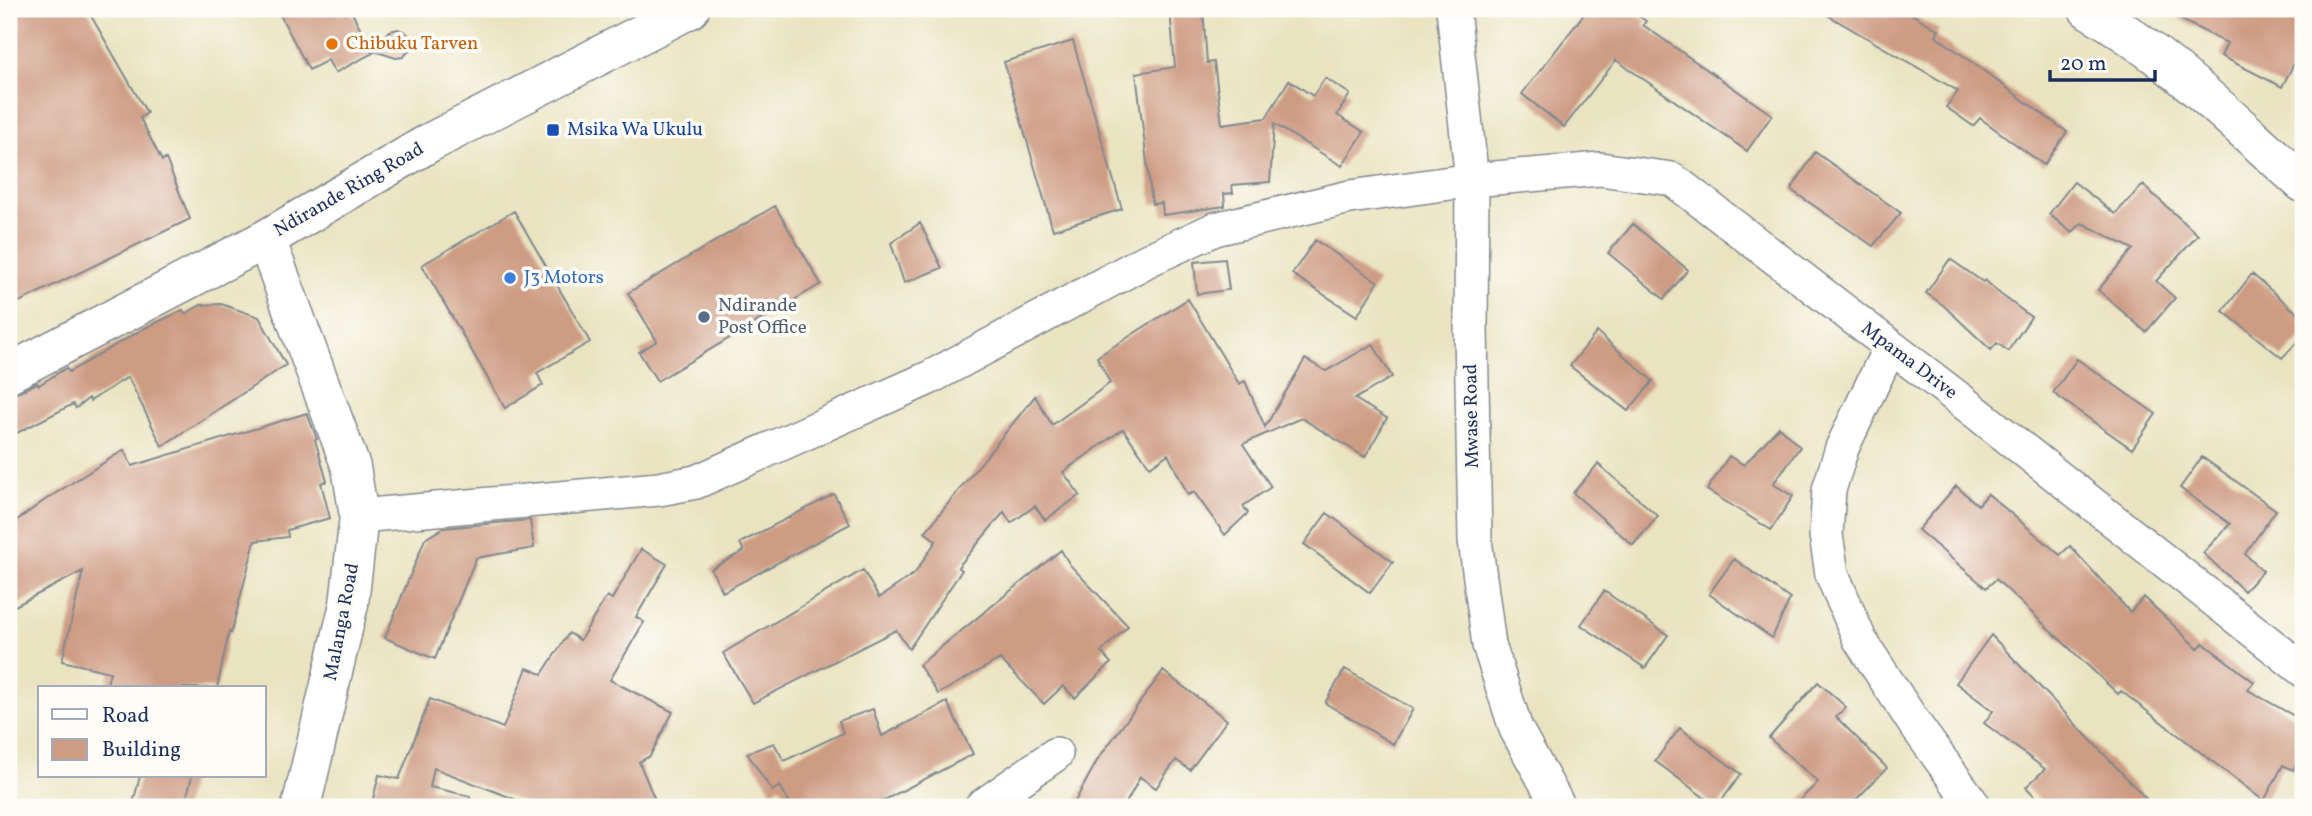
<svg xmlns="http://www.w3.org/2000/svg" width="2312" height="816" font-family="Vollkorn,serif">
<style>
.building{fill:#ce9b83}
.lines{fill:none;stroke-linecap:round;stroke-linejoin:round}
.street-casing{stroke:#82898f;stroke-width:36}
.secondary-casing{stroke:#82898f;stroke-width:41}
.street{stroke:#fff;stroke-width:33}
.secondary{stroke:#fff;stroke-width:38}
.food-dot{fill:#e8710a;stroke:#fdfcf7;stroke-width:2.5}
.transit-dot{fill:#1a4fb4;stroke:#fdfcf7;stroke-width:2.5}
.shop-dot{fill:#3f7fe0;stroke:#fdfcf7;stroke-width:2.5}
.service-dot{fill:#5c6f8a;stroke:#fdfcf7;stroke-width:2.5}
.labels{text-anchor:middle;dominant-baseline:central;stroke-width:7;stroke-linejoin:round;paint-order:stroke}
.food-label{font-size:19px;fill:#c56008;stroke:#fdfcf7;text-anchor:start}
.transit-label{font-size:19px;fill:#164399;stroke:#fdfcf7;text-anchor:start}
.street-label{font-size:19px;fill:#1b2f5e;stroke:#fdfcf7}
.shop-label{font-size:19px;fill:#366cbe;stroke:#fdfcf7;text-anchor:start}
.service-label{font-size:19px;fill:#4e5e75;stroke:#fdfcf7;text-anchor:start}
</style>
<rect width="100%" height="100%" fill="#fdfcf7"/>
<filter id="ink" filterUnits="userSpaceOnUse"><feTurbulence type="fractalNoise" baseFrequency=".0143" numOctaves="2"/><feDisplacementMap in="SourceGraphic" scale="14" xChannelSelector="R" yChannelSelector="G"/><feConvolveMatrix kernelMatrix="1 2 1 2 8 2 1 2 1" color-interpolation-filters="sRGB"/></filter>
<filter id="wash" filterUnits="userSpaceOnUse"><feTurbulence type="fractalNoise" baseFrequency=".00686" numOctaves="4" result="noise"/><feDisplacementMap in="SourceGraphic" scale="28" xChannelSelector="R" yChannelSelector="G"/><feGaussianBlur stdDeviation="1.57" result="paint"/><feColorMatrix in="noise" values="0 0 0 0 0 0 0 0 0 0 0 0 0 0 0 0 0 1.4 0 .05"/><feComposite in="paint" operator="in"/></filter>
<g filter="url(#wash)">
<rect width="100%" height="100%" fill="#eae3c0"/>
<g id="blocks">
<!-- building -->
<path class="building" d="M9,9H87L147,113L140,118L162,161L166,159L190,219L9,307Z
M277,9H350L370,47L390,31L398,29L405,32L410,37L411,44L409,51L403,57L396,58L371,50L373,53L335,73L328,60L309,70Z
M1170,9H1203L1207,63L1214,62L1222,124L1266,118L1289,80L1313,96L1325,78L1350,94L1337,115L1364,132L1342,166L1274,124L1270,182L1232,185L1233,193L1224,194L1225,206L1163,215L1162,203L1152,204L1136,73L1175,67Z
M1588,9H1628L1646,21L1643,25L1772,115L1747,151L1616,60L1564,127L1522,94Z
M1817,9H1902L1939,30L1936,36L2067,132L2044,165L1980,118L1973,126L1946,107L1958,91Z
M2160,9H2303V46L2282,87L2221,56L2227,43Z
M1073,41L1122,209L1053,230L1004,62Z
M1815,152L1901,213L1873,246L1791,190Z
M2074,182L2115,214L2143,185L2198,235L2156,281L2175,298L2146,332L2098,290L2133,249L2082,223L2072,233L2049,214Z
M775,206L821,284L657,381L639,352L657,341L628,293Z
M514,211L590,342L537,373L543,385L505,408L422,265Z
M920,223L942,268L904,283L891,243Z
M1633,224L1688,270L1664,299L1608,253Z
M1315,240L1378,282L1357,316L1292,274Z
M1225,259L1229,290L1197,294L1194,262Z
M1950,259L1983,282L1985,280L1999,293L2031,317L2008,351L1997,343L1991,350L1943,305L1926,293Z
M2252,274L2303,318V336L2282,358L2223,311Z
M1188,299L1239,384L1245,381L1265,427L1305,359L1326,371L1373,344L1392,377L1355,399L1387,418L1365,457L1301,418L1243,444L1271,487L1243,506L1248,513L1225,535L1194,492L1188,495L1168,454L1150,467L1123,429L1063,472L1080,495L1045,520L1035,506L1011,523L1004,512L958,567L962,570L909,649L896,630L753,703L723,653L863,570L879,598L915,573L936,541L925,532L1035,396L1052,425L1110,383L1097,357Z
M221,304L259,317L286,365L162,446L128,377L90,401L89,398L76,408L73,404L9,437V395L19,392L37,383L39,385L66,368L69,372L143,329L183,310L185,314L201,305Z
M1597,332L1653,381L1628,411L1570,366Z
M2077,359L2156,414L2132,449L2053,393Z
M307,413L317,439L315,440L327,481L321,483L330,518L287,530L288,537L255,541L231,633L229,632L217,688H106L110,672L62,661L83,571L9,609V526L45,500L124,450L132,466Z
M1779,427L1800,447L1773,484L1793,496L1771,530L1707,490L1729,456L1744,465Z
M2202,457L2276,510L2245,554L2263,571L2244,591L2203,553L2230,524L2180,488Z
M1598,464L1658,516L1633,545L1573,493Z
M1956,486L1978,505L1988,494L2060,555L2070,546L2130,612L2144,597L2198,649L2203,643L2254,682L2248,690L2303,721V752L2293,770L2283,765L2264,801L2121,691L2118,694L1996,579L1986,588L1918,530Z
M834,494L850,524L723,592L711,569L744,551L740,543Z
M1327,513L1393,562L1370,593L1304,544Z
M530,520L534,548L476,558L435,659L385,638L425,539L443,528Z
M641,549L667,564L636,617L644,622L610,680L673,712L650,756L639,762L658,807H535L434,768L430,787L470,796L469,807H371L379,775L399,779L430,699L503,728L527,668L542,674L569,633L580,640L607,596L612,599Z
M1061,550L1070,565L1128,626L1101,652L1111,663L1075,698L1063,686L1044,704L1000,659L938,694L919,665Z
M1734,559L1790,599L1772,638L1709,594Z
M1604,591L1668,635L1645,668L1581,625Z
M1991,635L2154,807H2045L2026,787L2045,769L1984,723L1993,711L1956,683Z
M1345,669L1413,709L1393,744L1325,703Z
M1163,671L1227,720L1190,770L1176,760L1156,788L1140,777L1124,807H1072L1098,759Z
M1818,682L1846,707L1836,717L1887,768L1849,807H1793L1818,782L1769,738Z
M947,702L973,754L871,807H792L780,786L772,791L747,753L774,743L784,761L843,733L839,721L873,709L882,736Z
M1680,728L1741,774L1717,807L1655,761Z
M140,776H192L184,807H132Z"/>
</g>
</g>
<g filter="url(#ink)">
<use href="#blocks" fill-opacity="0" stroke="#82898f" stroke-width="2"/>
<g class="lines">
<defs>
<path id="street" d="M1453,9L1472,180L1471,329L1475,540L1489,645L1516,729L1559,807
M1890,347L1842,448L1829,490L1826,535L1832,574L1860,640L1914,723L1975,807
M359,516L659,489L696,482L929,378L1148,260L1215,229L1350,197L1472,180L1600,169L1672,179L1958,398L2303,670
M981,807L1056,754"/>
<path id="secondary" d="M2088,9C2170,57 2232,121 2303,183
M266,239L351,467L359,516L349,604L301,807
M9,373L266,239L429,143L690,9"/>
</defs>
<!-- street casing -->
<use href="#street" class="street-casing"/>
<!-- secondary casing -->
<use href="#secondary" class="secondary-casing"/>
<!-- street -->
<use href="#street" class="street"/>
<!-- secondary -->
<use href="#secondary" class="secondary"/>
</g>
</g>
<!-- markers -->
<circle class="food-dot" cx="332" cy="44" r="7"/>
<rect class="transit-dot" x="546" y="123" width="14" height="14" rx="3.5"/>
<circle class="shop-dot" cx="510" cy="278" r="7"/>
<circle class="service-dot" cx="704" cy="317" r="7"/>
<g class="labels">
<!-- food labels -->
<g class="food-label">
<text x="346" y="44">Chibuku Tarven</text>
</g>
<!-- transit labels -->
<g class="transit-label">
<text x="567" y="130">Msika Wa Ukulu</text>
</g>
<!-- street labels -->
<g class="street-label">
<text transform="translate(349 190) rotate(-30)">Ndirande Ring Road</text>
<text transform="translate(1909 361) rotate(37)">Mpama Drive</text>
<text transform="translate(1472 416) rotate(-91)">Mwase Road</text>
<text transform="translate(342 622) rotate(-79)">Malanga Road</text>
</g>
<!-- shop labels -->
<g class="shop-label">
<text x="524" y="278">J3 Motors</text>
</g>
<!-- service labels -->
<g class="service-label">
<text x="718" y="306">Ndirande<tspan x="718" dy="22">Post Office</tspan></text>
</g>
</g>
<!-- margin -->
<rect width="2312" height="816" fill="none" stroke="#fdfcf7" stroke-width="35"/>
<!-- legend -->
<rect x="38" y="686" width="228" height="91" fill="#fdfcf7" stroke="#a3aaba" stroke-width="2"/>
<rect x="52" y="709" width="35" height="10" fill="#ffffff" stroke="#a3aaba" stroke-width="2"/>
<text x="102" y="722" font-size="21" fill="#1b2f5e">Road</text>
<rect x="52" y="739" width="35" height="21" fill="#ce9b83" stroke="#a3aaba" stroke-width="2"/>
<text x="102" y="756" font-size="21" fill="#1b2f5e">Building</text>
<!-- scale -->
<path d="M2050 70v10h105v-10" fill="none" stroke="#1b2f5e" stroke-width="3.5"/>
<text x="2060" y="70" font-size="21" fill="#1b2f5e" stroke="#fdfcf7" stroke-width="5" paint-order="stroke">20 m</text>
</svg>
